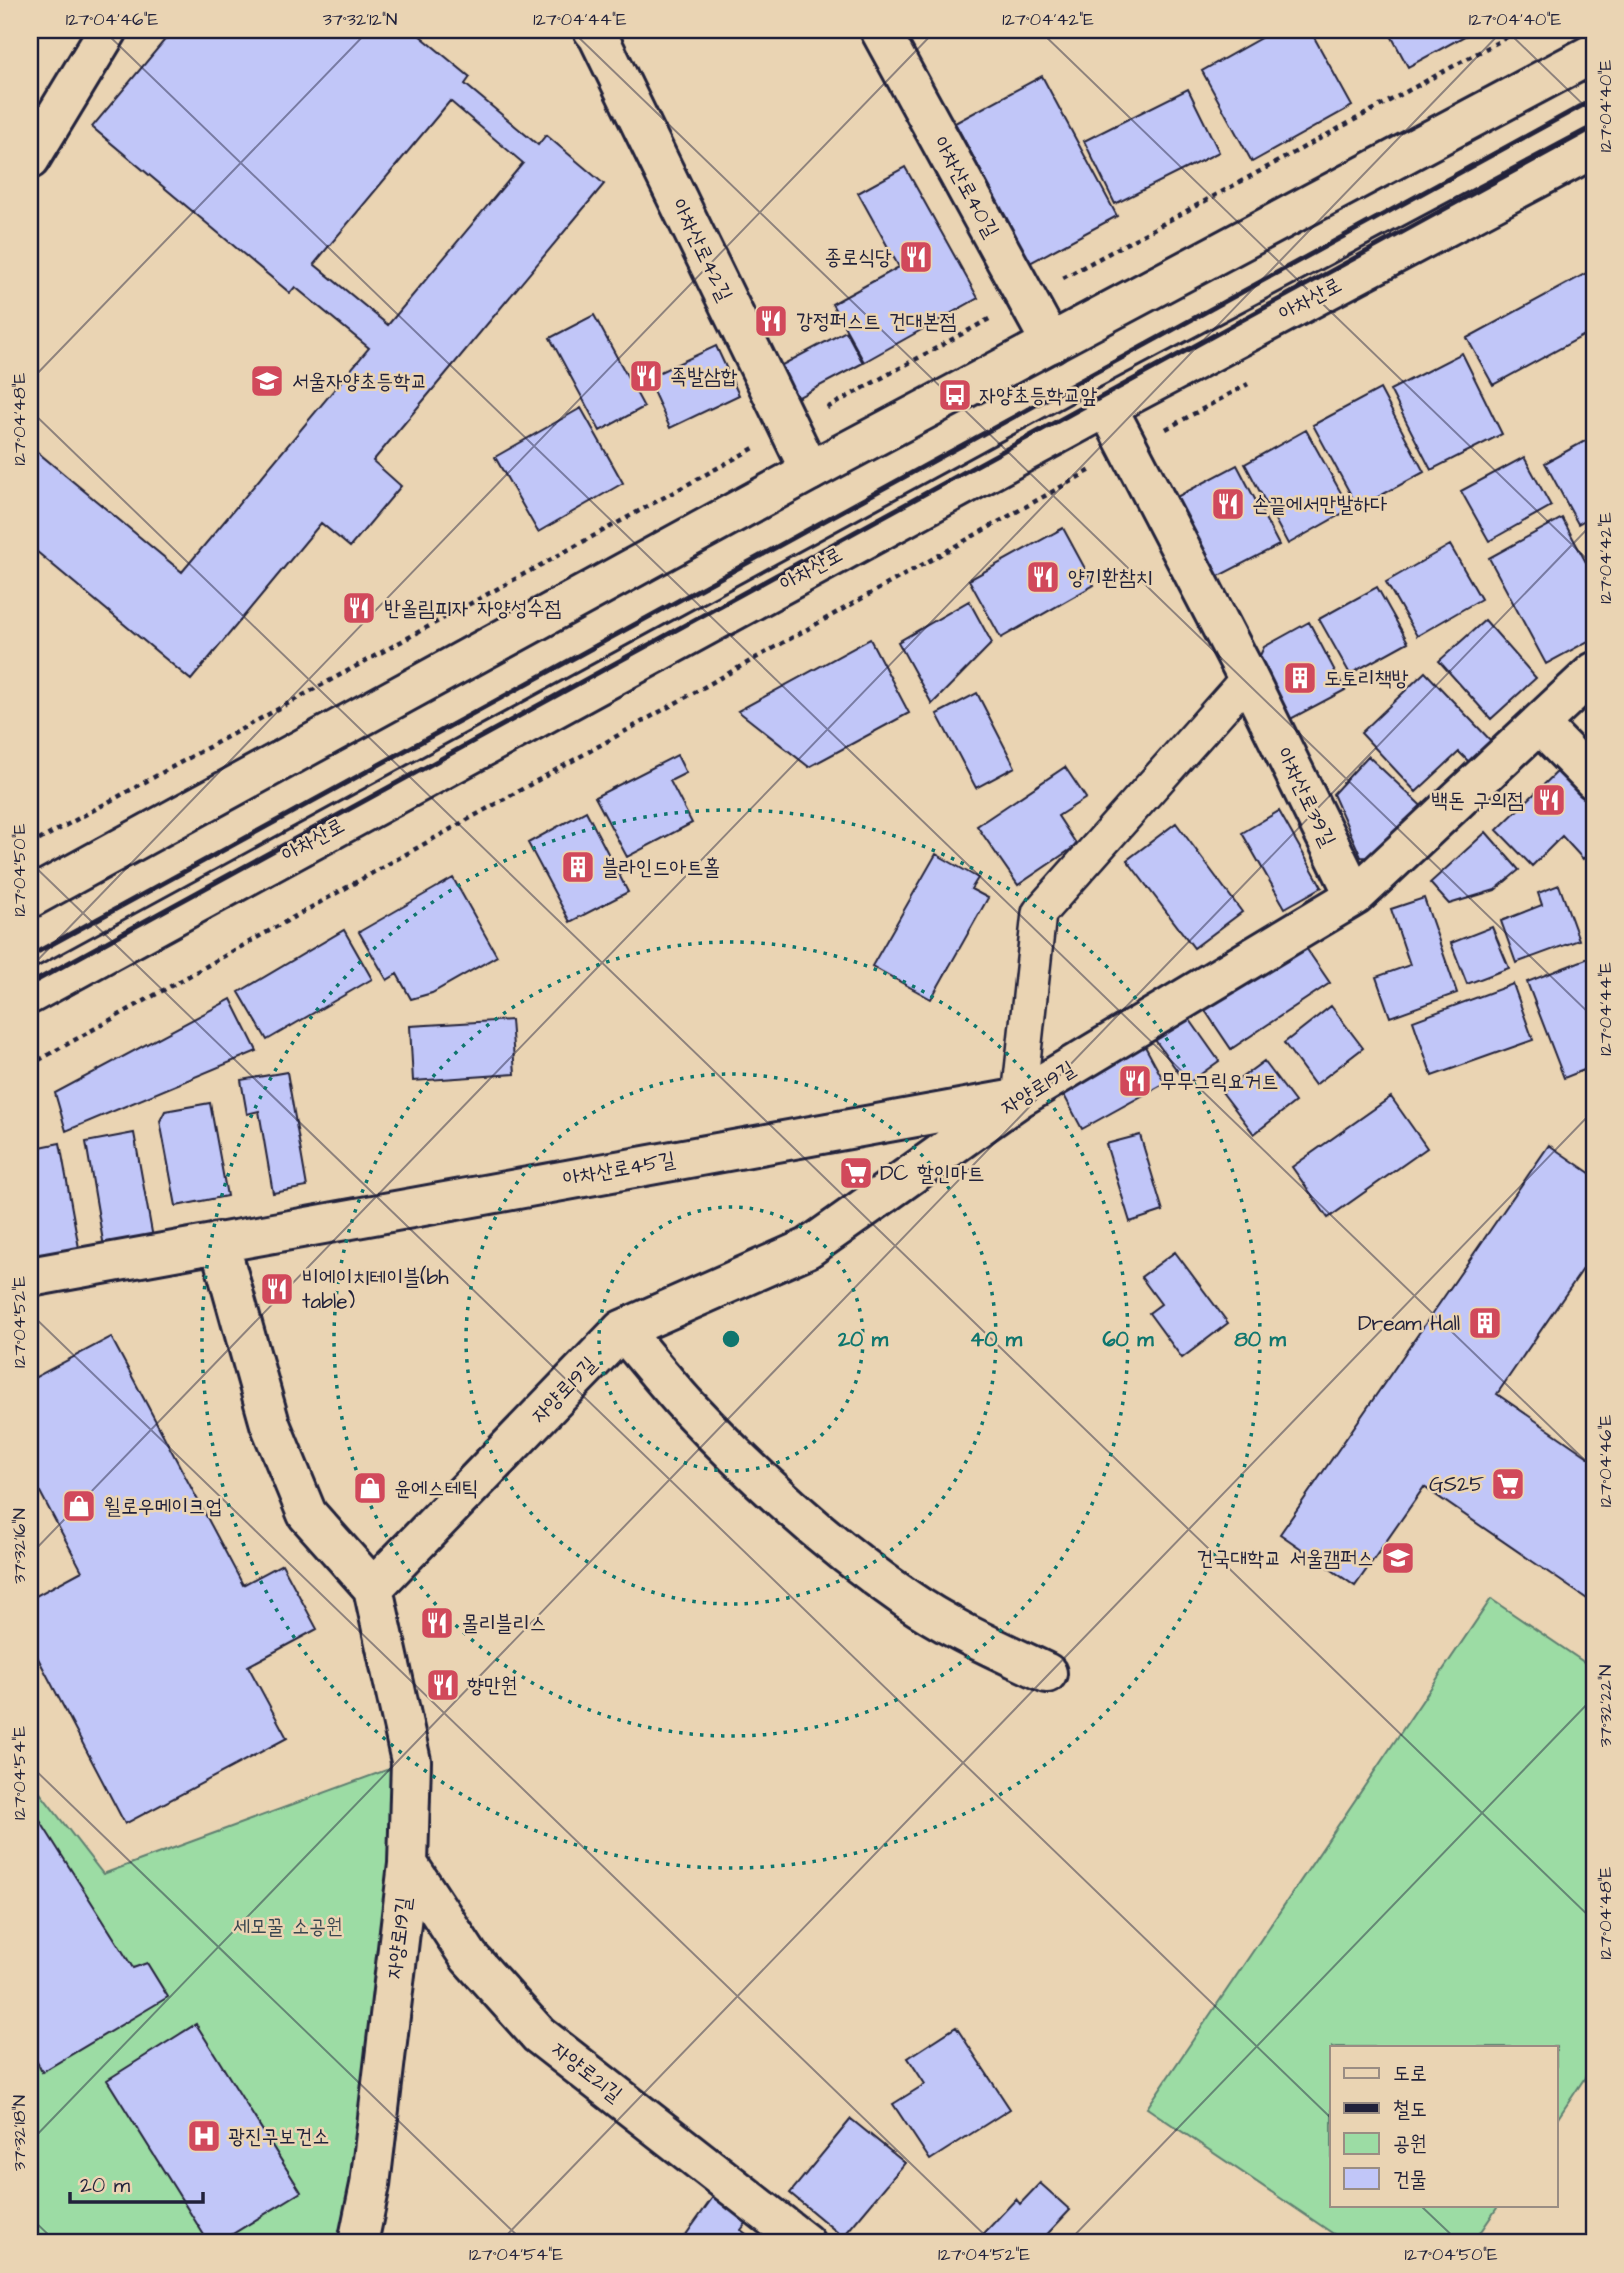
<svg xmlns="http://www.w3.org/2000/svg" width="1624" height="2273" font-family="'Architects Daughter','Poor Story',sans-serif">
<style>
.green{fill:#9cdca4;stroke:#5f7f70;stroke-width:2}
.building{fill:#c1c6f8;stroke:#22223b;stroke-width:2;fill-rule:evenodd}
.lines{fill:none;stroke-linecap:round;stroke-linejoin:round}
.pedestrian-casing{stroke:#22223b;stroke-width:38}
.minor-casing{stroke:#22223b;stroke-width:44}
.secondary-casing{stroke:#22223b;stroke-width:44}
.path{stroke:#22223b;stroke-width:4.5;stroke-dasharray:5 5;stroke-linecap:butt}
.pedestrian{stroke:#ead4b3;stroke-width:33}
.minor{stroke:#ead4b3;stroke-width:38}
.secondary{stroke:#ead4b3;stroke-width:38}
.rail{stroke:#22223b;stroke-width:5}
.ticks{fill:none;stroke:#22223b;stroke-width:2;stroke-opacity:0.45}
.ring{fill:none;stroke:#0f766e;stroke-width:3.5;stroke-dasharray:3.5 7}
.labels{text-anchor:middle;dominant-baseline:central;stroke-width:5;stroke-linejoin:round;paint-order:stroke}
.street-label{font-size:21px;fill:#22223b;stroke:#ead4b3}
.poi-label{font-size:21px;fill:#22223b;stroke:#ead4b3;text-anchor:start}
.park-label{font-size:21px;fill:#3a4750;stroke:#ead4b3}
.centre{fill:#0f766e;stroke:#ead4b3;stroke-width:3.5}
.ring-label{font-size:21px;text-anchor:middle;font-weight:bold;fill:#0f766e;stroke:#ead4b3;stroke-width:5;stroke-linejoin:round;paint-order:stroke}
.neatline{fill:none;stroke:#22223b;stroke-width:2.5}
.ticks-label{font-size:18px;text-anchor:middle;fill:#22223b}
</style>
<rect width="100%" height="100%" fill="#ead4b3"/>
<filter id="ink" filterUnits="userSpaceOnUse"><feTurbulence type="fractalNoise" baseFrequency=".0143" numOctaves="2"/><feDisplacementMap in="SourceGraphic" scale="14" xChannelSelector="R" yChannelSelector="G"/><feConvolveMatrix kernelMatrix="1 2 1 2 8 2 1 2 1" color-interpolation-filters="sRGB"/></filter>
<g filter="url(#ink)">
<!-- green -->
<path class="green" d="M1491,1599L1594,1669V2064L1556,2121V2047H1332V2205H1499L1473,2243H1347L1147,2108Z
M411,1761L347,2243H30V1780L103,1874Z"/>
<!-- building -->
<path class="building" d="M173,30H413L470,77L465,84L538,145L546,135L604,184L373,461L401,486L350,547L321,523L191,680L30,546V446L182,572L369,348L295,287L290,293L92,127ZM450,101L523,163L388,325L314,264Z
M1275,30H1310L1352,106L1252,162L1202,71Z
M1388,30H1471L1472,32L1408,67Z
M1042,76L1117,216L1030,263L955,123Z
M1188,89L1219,152L1115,204L1084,141Z
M905,167L978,298L864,362L832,304L899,267L858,193Z
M1594,269V330L1493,385L1467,338Z
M594,315L644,407L600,431L550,338Z
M846,331L863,363L782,406L765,374Z
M716,346L739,395L670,428L647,378Z
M1462,353L1502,434L1431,470L1390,390Z
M1380,389L1424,472L1358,508L1313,425Z
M581,408L623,483L538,532L495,457Z
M1306,430L1350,509L1288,544L1245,464Z
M1594,436V515L1578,524L1545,463Z
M1524,457L1551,506L1489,541L1461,491Z
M1237,465L1279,545L1213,579L1171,500Z
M1562,518L1594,577V638L1546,664L1489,558Z
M1063,528L1094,585L1001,638L969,580Z
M1450,545L1481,599L1417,636L1386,582Z
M1377,587L1408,642L1350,674L1319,619Z
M969,601L992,643L932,704L898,642Z
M1485,620L1536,678L1491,719L1439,661Z
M1309,622L1345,690L1285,722L1255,666L1264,647Z
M870,639L909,713L809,767L738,711Z
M1425,672L1494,744L1471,764L1459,752L1416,792L1361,733Z
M977,693L1015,767L976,788L937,714Z
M677,755L686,773L670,781L692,823L627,857L595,797Z
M1368,756L1430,814L1388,859L1361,857L1333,794Z
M1065,767L1086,798L1058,816L1077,845L1018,885L977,826Z
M1560,769L1594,804V848L1583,859L1562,836L1532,866L1497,830Z
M586,811L628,892L570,922L528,843Z
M1279,811L1322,887L1285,908L1242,833Z
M1176,823L1242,912L1194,948L1127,860Z
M1486,832L1519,870L1495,890L1449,904L1430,883Z
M936,854L978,878L971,889L988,898L931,999L872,966Z
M453,878L497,956L432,993L411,999L397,974L387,980L359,932Z
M1559,885L1579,940L1516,963L1501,921L1542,905L1538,893Z
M1424,898L1457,993L1390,1017L1376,977L1410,965L1391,909Z
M1492,927L1509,968L1467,984L1451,943Z
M344,930L372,979L267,1040L239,992Z
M1302,942L1330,983L1231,1049L1204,1009Z
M1594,956V1066L1564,1078L1527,982Z
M1513,984L1533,1040L1432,1076L1413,1021Z
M231,999L257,1051L66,1131L55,1093Z
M1331,1006L1363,1048L1315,1085L1284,1043Z
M1183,1010L1219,1061L1187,1084L1150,1033Z
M511,1020L515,1074L413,1081L410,1026Z
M1141,1039L1165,1083L1082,1129L1058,1084Z
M1264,1061L1295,1102L1254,1134L1222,1092Z
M287,1072L307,1187L273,1193L259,1111L247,1114L241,1080Z
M1391,1097L1427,1148L1328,1218L1292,1167Z
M210,1103L227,1196L176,1206L160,1121L165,1111Z
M134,1133L153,1238L104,1247L86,1142Z
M1140,1135L1163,1211L1130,1222L1106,1144Z
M60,1143L79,1248L30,1257V1149Z
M1549,1145L1594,1176V1253L1497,1394L1594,1461V1602L1593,1603L1424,1487L1355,1586L1280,1534Z
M1175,1252L1228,1323L1182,1358L1149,1313L1161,1304L1141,1277Z
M111,1337L243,1585L282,1564L317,1629L248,1666L287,1738L125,1824L30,1643V1599L82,1571L30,1473V1380Z
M30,1805L133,1968L147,1963L168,1997L42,2072L30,2048Z
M196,2024L301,2192L218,2243H209L107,2080Z
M956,2027L1010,2109L930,2160L893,2104L925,2084L908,2058Z
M851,2119L905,2163L843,2237L790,2193Z
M1040,2183L1070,2210L1039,2243H975L1016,2199L1020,2204Z
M713,2197L747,2222L741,2230L754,2240L752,2243H680Z
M1594,2225V2243H1592L1590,2233Z"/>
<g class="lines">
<defs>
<path id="pedestrian" d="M1019,1098L1039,913L1248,678"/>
<path id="minor" d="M593,30L598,36L810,471
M880,30L1051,343
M30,159L108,30
M1107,407L1248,678L1355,896
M1539,724L1594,780
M219,1242L270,1424L307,1514L373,1588
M30,1277L1010,1100
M622,1330C644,1355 665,1382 688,1407C754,1477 827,1544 907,1599C950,1629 999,1650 1047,1673
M408,1864L469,1957L539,2035L805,2243
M358,2243L370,2185L408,1864L411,1761L373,1588L622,1330L808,1248L1019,1098L1355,896L1594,672"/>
<path id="secondary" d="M30,898L810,471L1594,53
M30,994L1107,407L1594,148"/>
</defs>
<!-- pedestrian casing -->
<use href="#pedestrian" class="pedestrian-casing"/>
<!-- minor casing -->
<use href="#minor" class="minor-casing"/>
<!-- secondary casing -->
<use href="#secondary" class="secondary-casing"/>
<!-- path -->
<path class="path" d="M1063,278L1520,30
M827,408L991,318
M1166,429L1248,384
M30,845L754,448
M30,1065L1091,470"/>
<!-- pedestrian -->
<use href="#pedestrian" class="pedestrian"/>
<!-- minor -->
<use href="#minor" class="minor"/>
<!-- secondary -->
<use href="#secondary" class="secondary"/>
<!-- rail -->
<path class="rail" d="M30,956L1594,99
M30,984L1594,127"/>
</g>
</g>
<!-- ticks -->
<path class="ticks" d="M103,30L1594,1469M571,30L1594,1018M1039,30L1594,566M1506,30L1594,115M30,381L369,30M30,410L1594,1921M30,862L1332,2119M30,968L936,30M30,1313L993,2243M30,1555L1503,30M30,1765L525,2243M30,2142L1594,522M1420,2205L1460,2243M30,2217L57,2243M499,2243L1594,1110M1067,2243L1594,1697"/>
<!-- distance rings -->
<g class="ring">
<circle cx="731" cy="1339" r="132"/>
<circle cx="731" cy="1339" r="265"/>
<circle cx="731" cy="1339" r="397"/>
<circle cx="731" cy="1339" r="529"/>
</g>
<!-- icons -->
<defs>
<symbol id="restaurant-square" viewBox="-11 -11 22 22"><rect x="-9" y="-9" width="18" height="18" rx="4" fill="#d1495b" stroke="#ead4b3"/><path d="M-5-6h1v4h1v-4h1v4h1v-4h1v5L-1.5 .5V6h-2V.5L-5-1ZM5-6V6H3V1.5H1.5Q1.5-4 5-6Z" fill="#fff"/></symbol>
<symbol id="school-square" viewBox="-11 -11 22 22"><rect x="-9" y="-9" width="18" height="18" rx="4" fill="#d1495b" stroke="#ead4b3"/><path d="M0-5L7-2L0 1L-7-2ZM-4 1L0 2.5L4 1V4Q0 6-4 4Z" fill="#fff"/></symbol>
<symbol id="bus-square" viewBox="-11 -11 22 22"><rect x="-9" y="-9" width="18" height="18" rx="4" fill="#d1495b" stroke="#ead4b3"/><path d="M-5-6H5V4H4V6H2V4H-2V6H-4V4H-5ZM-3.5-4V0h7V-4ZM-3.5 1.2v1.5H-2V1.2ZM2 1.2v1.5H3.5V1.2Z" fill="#fff"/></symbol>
<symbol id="building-square" viewBox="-11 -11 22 22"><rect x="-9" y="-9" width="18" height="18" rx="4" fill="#d1495b" stroke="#ead4b3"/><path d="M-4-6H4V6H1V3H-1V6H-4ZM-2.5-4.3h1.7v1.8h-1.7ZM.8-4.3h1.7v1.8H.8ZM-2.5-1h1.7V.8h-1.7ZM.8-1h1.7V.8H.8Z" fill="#fff"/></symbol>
<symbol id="supermarket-square" viewBox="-11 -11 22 22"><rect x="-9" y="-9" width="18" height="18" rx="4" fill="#d1495b" stroke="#ead4b3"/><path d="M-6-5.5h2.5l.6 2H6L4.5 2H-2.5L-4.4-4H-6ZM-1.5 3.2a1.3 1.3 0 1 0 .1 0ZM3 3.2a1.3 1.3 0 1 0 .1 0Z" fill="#fff"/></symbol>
<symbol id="shop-square" viewBox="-11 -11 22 22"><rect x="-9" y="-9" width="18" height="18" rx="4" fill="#d1495b" stroke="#ead4b3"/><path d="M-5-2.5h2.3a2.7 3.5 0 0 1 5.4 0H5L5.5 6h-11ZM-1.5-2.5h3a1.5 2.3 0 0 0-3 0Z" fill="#fff"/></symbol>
<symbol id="university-square" viewBox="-11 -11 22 22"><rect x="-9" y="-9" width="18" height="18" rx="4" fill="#d1495b" stroke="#ead4b3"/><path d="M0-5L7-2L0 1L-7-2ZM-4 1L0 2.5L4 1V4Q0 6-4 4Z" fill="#fff"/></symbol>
<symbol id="hospital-square" viewBox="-11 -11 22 22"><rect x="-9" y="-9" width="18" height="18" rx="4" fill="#d1495b" stroke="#ead4b3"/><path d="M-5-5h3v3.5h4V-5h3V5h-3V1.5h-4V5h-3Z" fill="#fff"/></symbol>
</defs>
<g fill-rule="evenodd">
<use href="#restaurant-square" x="897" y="238" width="38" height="38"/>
<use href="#restaurant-square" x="752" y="302" width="38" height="38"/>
<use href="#restaurant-square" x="627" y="357" width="38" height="38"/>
<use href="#school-square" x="248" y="362" width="38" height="38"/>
<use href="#bus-square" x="936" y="376" width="38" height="38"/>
<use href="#restaurant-square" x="1209" y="485" width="38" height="38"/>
<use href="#restaurant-square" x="1024" y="558" width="38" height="38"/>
<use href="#restaurant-square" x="340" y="589" width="38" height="38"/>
<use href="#building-square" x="1281" y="659" width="38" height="38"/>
<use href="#restaurant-square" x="1530" y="781" width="38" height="38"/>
<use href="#building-square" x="559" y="848" width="38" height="38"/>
<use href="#restaurant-square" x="1116" y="1062" width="38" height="38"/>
<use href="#supermarket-square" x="837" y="1154" width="38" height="38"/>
<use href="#restaurant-square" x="258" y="1270" width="38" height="38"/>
<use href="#building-square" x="1466" y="1304" width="38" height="38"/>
<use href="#supermarket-square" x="1489" y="1465" width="38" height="38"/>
<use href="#shop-square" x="351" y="1469" width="38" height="38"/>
<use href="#shop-square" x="60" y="1487" width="38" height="38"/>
<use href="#university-square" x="1379" y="1539" width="38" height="38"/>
<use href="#restaurant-square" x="418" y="1604" width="38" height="38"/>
<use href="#restaurant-square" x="424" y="1666" width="38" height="38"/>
<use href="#hospital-square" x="185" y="2117" width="38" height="38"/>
</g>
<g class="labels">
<!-- street labels -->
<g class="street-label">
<text transform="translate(966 187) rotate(61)">아차산로40길</text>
<text transform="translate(702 250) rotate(64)">아차산로42길</text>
<text transform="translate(1310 299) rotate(-28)">아차산로</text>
<text transform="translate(811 569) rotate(-29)">아차산로</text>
<text transform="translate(1306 797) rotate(64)">아차산로39길</text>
<text transform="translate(313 840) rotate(-29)">아차산로</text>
<text transform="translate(1038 1088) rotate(-32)">자양로19길</text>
<text transform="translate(619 1169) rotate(-10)">아차산로45길</text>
<text transform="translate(564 1390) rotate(-46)">자양로19길</text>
<text transform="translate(399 1938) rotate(-83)">자양로19길</text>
<text transform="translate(587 2072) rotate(38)">자양로21길</text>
</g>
<!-- poi labels -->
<g class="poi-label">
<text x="892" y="257" text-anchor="end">종로식당</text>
<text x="796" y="321">강정퍼스트 건대본점</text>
<text x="670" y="376">족발삼합</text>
<text x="292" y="381">서울자양초등학교</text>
<text x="979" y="395">자양초등학교앞</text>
<text x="1252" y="504">손끝에서만발하다</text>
<text x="1068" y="577">양기환참치</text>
<text x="384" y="608">반올림피자 자양성수점</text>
<text x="1324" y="678">도토리책방</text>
<text x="1524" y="800" text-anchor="end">백돈 구의점</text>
<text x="602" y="867">블라인드아트홀</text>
<text x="1160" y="1081">무무그릭요거트</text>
<text x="880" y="1173">DC 할인마트</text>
<text x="302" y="1277">비에이치테이블(bh<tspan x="302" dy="24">table)</tspan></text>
<text x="1460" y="1323" text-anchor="end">Dream Hall</text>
<text x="1484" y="1484" text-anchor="end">GS25</text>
<text x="394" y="1488">윤에스테틱</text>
<text x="104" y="1506">윌로우메이크업</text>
<text x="1374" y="1558" text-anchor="end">건국대학교 서울캠퍼스</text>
<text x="462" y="1623">몰리블리스</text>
<text x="467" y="1685">향만원</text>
<text x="228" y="2136">광진구보건소</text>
</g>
<!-- park labels -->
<g class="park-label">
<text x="288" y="1926">세모꿀 소공원</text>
</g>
</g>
<circle cx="731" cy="1339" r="10" class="centre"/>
<g class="ring-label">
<text x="863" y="1346">20 m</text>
<text x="996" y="1346">40 m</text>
<text x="1128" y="1346">60 m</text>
<text x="1260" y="1346">80 m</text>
</g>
<!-- margin -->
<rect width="1624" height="2273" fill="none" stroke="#ead4b3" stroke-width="77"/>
<!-- legend -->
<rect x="1330" y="2046" width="228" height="161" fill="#ead4b3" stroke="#9a8d83" stroke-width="2"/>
<rect x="1344" y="2068" width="35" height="10" fill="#ead4b3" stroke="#9a8d83" stroke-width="2"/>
<text x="1393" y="2080" font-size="21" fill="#22223b">도로</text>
<rect x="1344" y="2103" width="35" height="10" fill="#22223b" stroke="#9a8d83" stroke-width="2"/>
<text x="1393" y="2116" font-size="21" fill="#22223b">철도</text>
<rect x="1344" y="2133" width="35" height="21" fill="#9cdca4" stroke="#9a8d83" stroke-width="2"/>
<text x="1393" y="2150" font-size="21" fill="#22223b">공원</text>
<rect x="1344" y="2168" width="35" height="21" fill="#c1c6f8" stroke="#9a8d83" stroke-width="2"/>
<text x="1393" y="2186" font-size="21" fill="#22223b">건물</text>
<!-- scale -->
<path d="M70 2192v10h133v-10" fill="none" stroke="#22223b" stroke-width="3.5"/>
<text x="80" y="2192" font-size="21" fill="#22223b" stroke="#ead4b3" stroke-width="5" paint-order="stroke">20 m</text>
<rect x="38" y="38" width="1548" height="2196" class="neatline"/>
<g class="ticks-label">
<text x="112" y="25">127°04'46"E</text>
<text x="360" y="25">37°32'12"N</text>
<text x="580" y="25">127°04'44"E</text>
<text x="1048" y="25">127°04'42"E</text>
<text x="1515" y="25">127°04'40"E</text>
<text transform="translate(1605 106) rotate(-90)" y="6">127°04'40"E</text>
<text transform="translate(19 419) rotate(-90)" y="6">127°04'48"E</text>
<text transform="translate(1605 558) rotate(-90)" y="6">127°04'42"E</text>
<text transform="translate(19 870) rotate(-90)" y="6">127°04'50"E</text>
<text transform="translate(1605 1009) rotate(-90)" y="6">127°04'44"E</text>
<text transform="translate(19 1322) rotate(-90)" y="6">127°04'52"E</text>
<text transform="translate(1605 1461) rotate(-90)" y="6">127°04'46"E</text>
<text transform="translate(19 1546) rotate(-90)" y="6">37°32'16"N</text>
<text transform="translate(1605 1706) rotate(-90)" y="6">37°32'22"N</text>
<text transform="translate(19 1773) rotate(-90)" y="6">127°04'54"E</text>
<text transform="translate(1605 1913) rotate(-90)" y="6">127°04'48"E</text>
<text transform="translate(19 2133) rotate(-90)" y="6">37°32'18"N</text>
<text x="516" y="2260">127°04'54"E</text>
<text x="984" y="2260">127°04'52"E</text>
<text x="1451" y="2260">127°04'50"E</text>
</g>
</svg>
